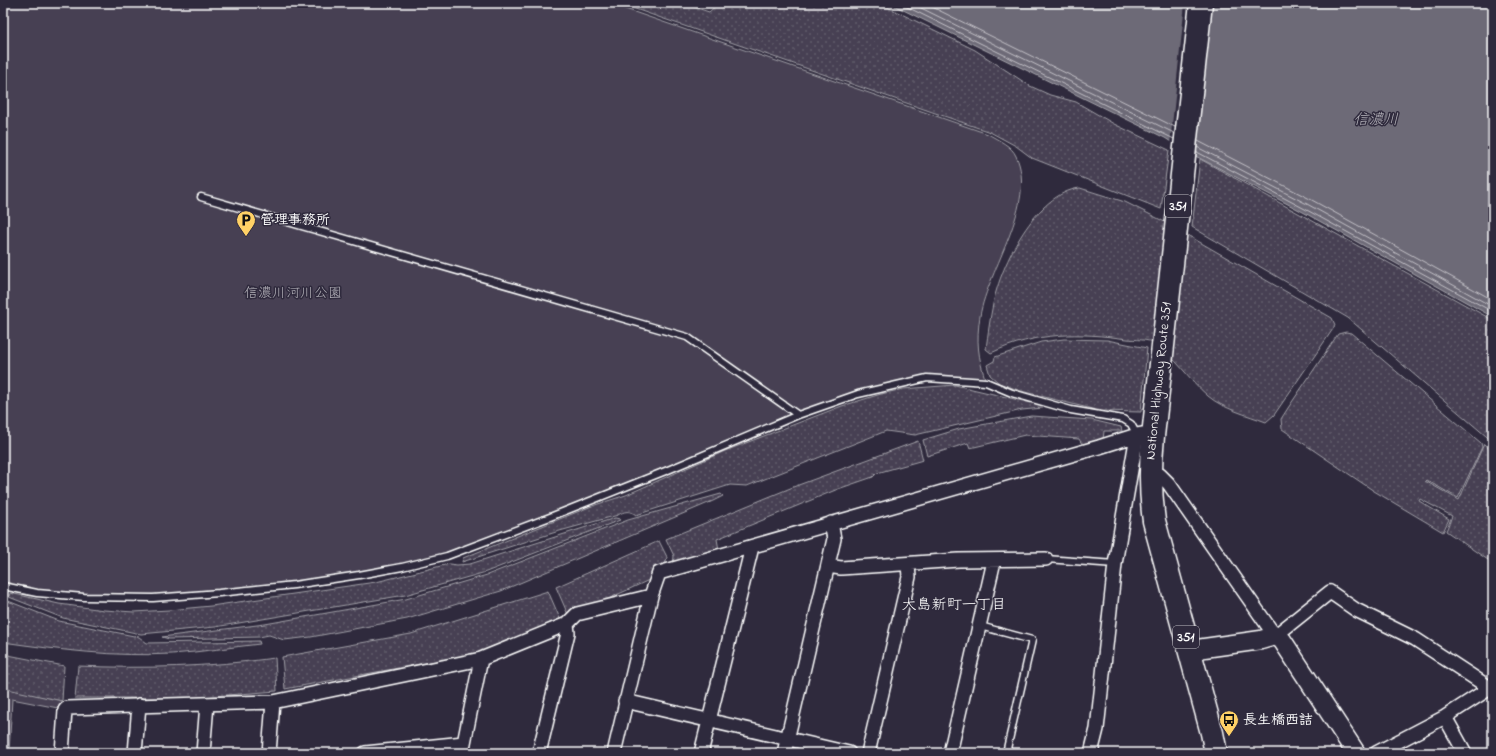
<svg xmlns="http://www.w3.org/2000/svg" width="1496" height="756" font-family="'Indie Flower','Klee One',sans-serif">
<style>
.grass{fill:url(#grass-dots);stroke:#a2a0a8}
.park{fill:#464152;stroke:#a2a0a8}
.water{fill:#6d6a77;stroke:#a7a6ad}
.pier{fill:#2f2a3d}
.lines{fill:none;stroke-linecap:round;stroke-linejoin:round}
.shore{stroke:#c5c3c9;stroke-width:1}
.lane-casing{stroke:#fff;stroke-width:9}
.street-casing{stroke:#fff;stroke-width:16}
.secondary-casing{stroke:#fff;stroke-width:21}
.highway-casing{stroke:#fff;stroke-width:25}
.lane{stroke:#2f2a3d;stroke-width:6}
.street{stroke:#2f2a3d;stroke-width:13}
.secondary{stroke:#2f2a3d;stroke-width:18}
.highway{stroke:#2f2a3d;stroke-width:22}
.labels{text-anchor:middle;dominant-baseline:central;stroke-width:3;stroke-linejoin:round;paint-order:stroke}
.shield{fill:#2f2a3d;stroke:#c1bfc5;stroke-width:1}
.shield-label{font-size:13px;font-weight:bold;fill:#fff}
.poi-label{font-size:14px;font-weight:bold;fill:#fff;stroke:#2f2a3d;text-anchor:start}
.park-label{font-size:14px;fill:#b5b3ba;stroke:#2f2a3d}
.street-label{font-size:14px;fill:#fff;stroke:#2f2a3d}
.water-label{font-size:15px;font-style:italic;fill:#b6b4bb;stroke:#2f2a3d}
.neighbourhood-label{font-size:15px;fill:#fff;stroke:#2f2a3d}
</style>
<defs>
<pattern id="grass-dots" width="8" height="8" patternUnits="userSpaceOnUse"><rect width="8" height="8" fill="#464152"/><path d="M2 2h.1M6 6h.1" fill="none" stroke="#625e6c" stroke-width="1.8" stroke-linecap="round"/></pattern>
</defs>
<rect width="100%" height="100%" fill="#2f2a3d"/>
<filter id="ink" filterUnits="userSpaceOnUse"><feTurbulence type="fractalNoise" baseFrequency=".025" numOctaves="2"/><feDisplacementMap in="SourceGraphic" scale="8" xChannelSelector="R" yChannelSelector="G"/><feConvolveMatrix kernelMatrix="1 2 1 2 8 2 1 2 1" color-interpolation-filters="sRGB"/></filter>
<g filter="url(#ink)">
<!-- grass -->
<path class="grass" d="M618,3H682L709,12L719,3H879L975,50L1030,86L1050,95L1076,102L1114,124L1169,150L1161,209L1032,158L1016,146L990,132Z
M1200,159L1489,318L1493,324V442L1348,318L1192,227Z
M1080,188L1125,202L1161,220L1332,318L1335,325L1333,329L1274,415L1266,422C1248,415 1223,409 1208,396C1189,380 1176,357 1154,343C1148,339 1135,340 1127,339C1079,332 1036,332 991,353L986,349C988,334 990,318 993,304C1001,264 1036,193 1080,188Z
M1346,332L1351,333L1481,443L1482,447L1458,498L1426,480L1425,481L1459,500L1484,444L1493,452V555L1488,560L1446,531L1452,516L1420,499L1419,501L1449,519L1443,532L1374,491L1282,429L1281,419L1288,408L1338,334Z
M1064,339L1107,340L1147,348L1141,412L1100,411L1021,391L999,383L990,375L987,365L994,361L995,357L1041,342Z
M955,385L1044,406L1043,408L1022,410L915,435L886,431L747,486L730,485L636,515C630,510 624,511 618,515L556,532L462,562L463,558L592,506L626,495L725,451L842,406L881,394L903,389Z
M1031,416L1092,420L1121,427L1122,431H1104L1103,440L1082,444L1079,439L1025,435L970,448L968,443L927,456L923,440L959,429Z
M918,441L923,460L877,473L873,477L838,489L717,539L719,550L673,566L674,556L666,539L793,487Z
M721,494L723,496L713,501L501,591L407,619L311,637L284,640L269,635L259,637L169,639L162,637L265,624L406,599L487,575L628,520Z
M615,518L620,519V520L486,572L405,595L215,627L141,634L63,618L9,597L10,593L59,604L104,610L134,612L169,610L211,606L376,582L449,564L457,565L470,564Z
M659,541L667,557L665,566L655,570L649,580L569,617L556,587Z
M548,591L561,621L479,653L285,689L282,657L411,634Z
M3,599L59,621L139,637L147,643L259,641L260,644C231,647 202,652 172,654C115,657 59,650 3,642Z
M3,654L64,666L62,701L3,689Z
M275,658L277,691L189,698H75L78,666C145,669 208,667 275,658Z"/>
<!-- park -->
<path class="park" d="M3,3H608L988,134C998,140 1012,146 1016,156C1038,203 988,269 980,316C976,341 978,357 986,382L927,378L858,394L447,556L359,575L153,598L84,597L3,586Z
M3,688L62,701L63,703L58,708L12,699L9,753H3Z"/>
<!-- water -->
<path class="water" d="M889,3H1493V319L1491,316L1303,212L1182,149L1165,138Z"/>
<!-- pier -->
<path class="pier" d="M1185,3H1209L1181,151L1170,144Z"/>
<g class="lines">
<!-- shore -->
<path class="shore" d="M899,3L1174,139
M911,3L1174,133
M924,3L1175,127
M1198,141L1310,199L1493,300
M1197,147L1307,204L1493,307
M1197,152L1305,209L1493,312"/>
<defs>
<path id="lane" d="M201,197L687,337L798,415
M1046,559L1115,564
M3,586L37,593L84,597L153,598L219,593L294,585L359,575L402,567L447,556L550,517L668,470L798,415L858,394L927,378L986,382L1012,393L1071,410L1123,419L1131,424L1137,435
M980,626L1032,640L1006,753"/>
<path id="street" d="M1150,470L1160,475L1169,484L1275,636L1330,592L1356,610L1415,639L1493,690
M828,566L841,568L959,560L1046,559
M625,701L849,753
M1445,717L1465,753
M62,753L65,710L67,708L273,702L481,659L567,624L577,614L651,596
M135,753L139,705
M203,753L207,704
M269,753L273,702
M365,753L464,743
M462,753L481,659
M539,753L568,633L567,624
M614,753L651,596L659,573L1099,447L1137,435
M701,753L752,547
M784,753L834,539L831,523
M868,753L909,577L908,564
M950,753L994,561
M1091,753L1097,729L1115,564L1137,435L1143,434
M1376,753L1445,717L1490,688"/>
<path id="secondary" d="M1190,650L1261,640L1275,636L1282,640L1356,753"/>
<path id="highway" d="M1201,3L1153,436C1150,465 1150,492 1154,521L1212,733L1216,753"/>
</defs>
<!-- lane casing -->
<use href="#lane" class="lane-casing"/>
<!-- street casing -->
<use href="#street" class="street-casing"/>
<!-- secondary casing -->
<use href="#secondary" class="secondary-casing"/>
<!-- highway casing -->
<use href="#highway" class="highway-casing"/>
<!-- lane -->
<use href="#lane" class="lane"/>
<!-- street -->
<use href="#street" class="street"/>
<!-- secondary -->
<use href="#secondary" class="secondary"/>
<!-- highway -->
<use href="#highway" class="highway"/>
</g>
</g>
<!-- icons -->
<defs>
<symbol id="parking-pin" viewBox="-11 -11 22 30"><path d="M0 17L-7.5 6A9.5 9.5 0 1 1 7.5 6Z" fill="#ffd166" stroke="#2f2a3d"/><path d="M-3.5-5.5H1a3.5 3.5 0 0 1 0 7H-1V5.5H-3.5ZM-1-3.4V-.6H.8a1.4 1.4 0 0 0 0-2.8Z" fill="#111"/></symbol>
<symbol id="bus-pin" viewBox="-11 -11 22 30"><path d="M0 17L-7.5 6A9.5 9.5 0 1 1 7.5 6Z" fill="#ffd166" stroke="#2f2a3d"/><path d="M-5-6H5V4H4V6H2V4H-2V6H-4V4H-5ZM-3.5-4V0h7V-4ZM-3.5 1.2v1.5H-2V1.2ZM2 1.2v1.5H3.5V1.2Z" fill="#111"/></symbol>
</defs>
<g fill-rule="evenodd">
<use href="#parking-pin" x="235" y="209" width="22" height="30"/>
<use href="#bus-pin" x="1218" y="709" width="22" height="30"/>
</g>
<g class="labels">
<!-- shield labels -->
<g class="shield">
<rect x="1165" y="195" width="26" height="22" rx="3"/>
<rect x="1173" y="626" width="26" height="22" rx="3"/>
</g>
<g class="shield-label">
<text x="1178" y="206">351</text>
<text x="1186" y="637">351</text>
</g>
<!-- poi labels -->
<g class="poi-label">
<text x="260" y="220">管理事務所</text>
<text x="1243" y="720">長生橋西詰</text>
</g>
<!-- park labels -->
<g class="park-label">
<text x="293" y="293">信濃川河川公園</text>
</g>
<!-- street labels -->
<g class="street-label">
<text transform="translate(1159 381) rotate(-84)">National Highway Route 351</text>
</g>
<!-- water labels -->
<g class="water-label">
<text x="1376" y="120">信濃川</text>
</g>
<!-- neighbourhood labels -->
<g class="neighbourhood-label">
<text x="954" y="605">大島新町一丁目</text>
</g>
</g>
<!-- margin -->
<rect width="1496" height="756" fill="none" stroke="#2f2a3d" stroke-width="16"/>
<rect x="8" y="8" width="1480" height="740" fill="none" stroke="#fff" stroke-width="1.5" filter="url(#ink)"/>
</svg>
